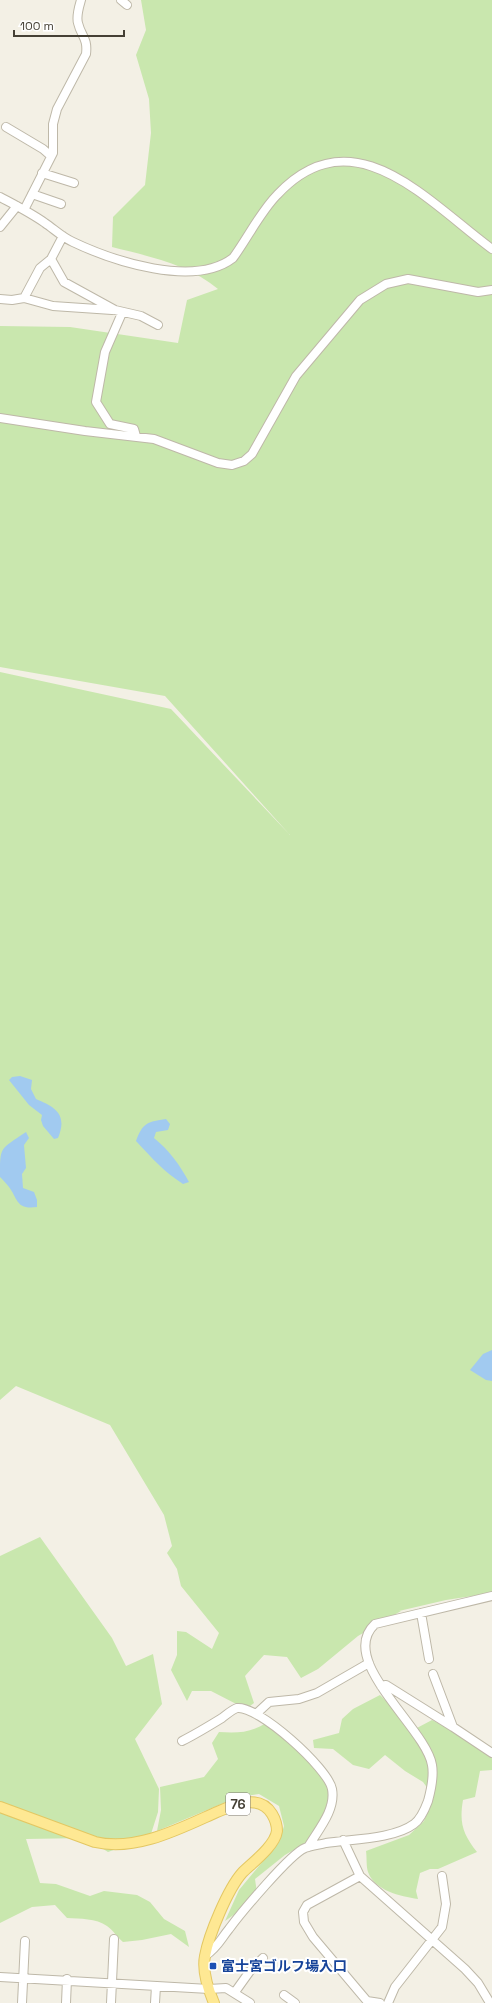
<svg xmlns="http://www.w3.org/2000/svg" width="492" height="2003" font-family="'Space Grotesk','Noto Sans JP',sans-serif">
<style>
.green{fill:#c9e7ae}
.water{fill:#a1caf0}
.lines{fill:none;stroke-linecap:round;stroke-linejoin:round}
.minor-casing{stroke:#beb8a8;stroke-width:10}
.major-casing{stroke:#e3c763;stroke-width:12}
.minor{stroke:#fff;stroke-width:8}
.major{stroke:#fee893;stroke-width:10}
.transit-dot{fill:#1a4fb4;stroke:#fff;stroke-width:1.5}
.labels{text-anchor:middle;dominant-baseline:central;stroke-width:4;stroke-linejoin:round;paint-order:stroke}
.shield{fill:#fff;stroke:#7d7972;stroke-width:1}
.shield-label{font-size:13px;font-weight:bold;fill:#454035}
.transit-label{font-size:14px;font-weight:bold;fill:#164399;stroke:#fff;text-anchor:start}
</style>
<rect width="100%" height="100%" fill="#f3f0e5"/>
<!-- green -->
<path class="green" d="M141,0H492V1593L446,1600L399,1611H401L358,1636L318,1669L301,1678L287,1657L264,1655L245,1676L254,1703L246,1709L211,1691H192L187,1701L171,1670L177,1655V1631L186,1632L212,1649L219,1633L181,1586L177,1569L167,1553L172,1546L164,1515L110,1425L16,1386L0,1400V672L171,709L290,835L165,696L0,667V326L70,327L178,343L187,300L218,289C190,265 148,256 112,247L113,217L145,185L151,133L149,99L136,55L146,30Z
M40,1537L112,1638L126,1666L153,1654L162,1704L135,1739L159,1789L158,1812L150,1837L108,1852L86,1838L26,1839L40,1883L56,1884L90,1896L104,1891L137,1895L150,1902L164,1919L185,1931L189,1947L171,1934L142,1940L123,1942C117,1937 113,1930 107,1926C96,1918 80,1919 67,1918L55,1905L32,1907L0,1923V1556Z
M380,1695L415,1729L432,1720L452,1730L492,1758V1770L480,1771L475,1797L463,1800C459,1823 463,1834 477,1852L438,1869H430L420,1873L416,1891L418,1899C400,1896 375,1891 368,1872C366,1866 367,1857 366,1851L409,1835L424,1821L434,1797L423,1782L405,1771L385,1755L369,1769L353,1765L333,1749L314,1748L313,1740L339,1733L342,1719L353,1709Z
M266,1723L322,1772L328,1787L329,1805L309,1841L285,1855L255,1879L257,1893L242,1909L225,1921L239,1890L279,1842L284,1826L279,1806L259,1794L238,1797L157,1831L161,1810L160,1787L204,1777L218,1759L212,1743L219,1732C237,1733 250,1733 266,1723Z"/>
<!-- water -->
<path class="water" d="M20,1076L32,1080L31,1089L36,1099C55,1107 68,1114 58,1138L54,1139L43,1126L41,1120L42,1115L29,1105L9,1080L12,1077Z
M166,1119L170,1124L168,1130L156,1132L154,1138C169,1150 180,1165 189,1182L183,1184C163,1171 152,1158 136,1141C143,1122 148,1122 166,1119Z
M26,1132L29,1138L24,1145L26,1168L22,1174L23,1188L34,1192L37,1200V1207C16,1210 18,1199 9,1187C6,1183 3,1180 0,1177C0,1145 0,1150 26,1132Z
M492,1350V1381L486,1380L470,1370L483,1354Z"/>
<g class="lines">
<defs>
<path id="minor" d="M121,0L127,5
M6,127L43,149L51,156
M42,173L74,183
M32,194L61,204
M0,197C15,205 31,213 45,223C54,229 62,237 73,242C113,261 194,288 233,258C247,239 261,211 277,195C353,113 428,202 492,249
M24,210L53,153V124L57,109L86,54C88,38 81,36 78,23C76,16 79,7 81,0
M0,227L17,206
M63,236L51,259L64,282L115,310L141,316L158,325
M24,298L40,268L51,259
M0,299L12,300L24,298L53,306L112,310
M122,313L105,352L96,402L110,424L134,429L136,436
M0,418L85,431L154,439L218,463L232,465L244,461L252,454L296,376L360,300L386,284L408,279L478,292L492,290
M421,1613L429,1659
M381,1686L386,1685L453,1727L433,1674
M256,1714L269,1702L299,1699L317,1693L369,1663
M453,1727L492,1753
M182,1741C196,1734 209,1726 222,1718C226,1715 233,1709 237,1708C258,1705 328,1768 332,1789C336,1810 318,1830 308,1847
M343,1840L360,1876L465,1969L478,1983L490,2003
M360,1876L307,1905L303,1912L304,1922L313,1937L367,2001L380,2003
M205,1956C218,1947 220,1940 229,1929C241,1913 290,1854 305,1848C312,1845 319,1845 326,1843C352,1839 394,1839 414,1824C421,1819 425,1809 428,1801C431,1790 434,1776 432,1765C426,1728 336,1660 375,1624L492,1596
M0,1977L209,1989L226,1988L250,2003
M235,1992L250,1971L263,1958
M284,1995L295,2003
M22,2003L25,1941
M66,2003L67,1979
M111,2003L114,1939
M155,2003L156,1986
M388,2003L395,1987L442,1927L446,1904L442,1876"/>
<path id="major" d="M0,1807L95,1842C136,1852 181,1828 217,1812C234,1805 259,1793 272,1814C275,1819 277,1825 277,1831C275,1846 252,1863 242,1873C228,1889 209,1934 205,1956C202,1971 208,1989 214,2003"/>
</defs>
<!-- minor casing -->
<use href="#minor" class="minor-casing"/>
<!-- major casing -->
<use href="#major" class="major-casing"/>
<!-- minor -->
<use href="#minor" class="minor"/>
<!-- major -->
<use href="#major" class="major"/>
</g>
<!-- markers -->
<rect class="transit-dot" x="209" y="1962" width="8" height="8" rx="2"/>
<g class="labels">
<!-- shield labels -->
<rect class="shield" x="226" y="1793" width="24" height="22" rx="3"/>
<g class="shield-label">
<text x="238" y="1804">76</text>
</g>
<!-- transit labels -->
<g class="transit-label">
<text x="221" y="1966">富士宮ゴルフ場入口</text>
</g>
</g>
<!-- scale -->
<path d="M14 30v6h110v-6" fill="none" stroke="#454035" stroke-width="2"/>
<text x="20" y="30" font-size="12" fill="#454035" stroke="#ffffff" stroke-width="3" paint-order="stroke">100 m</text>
</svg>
